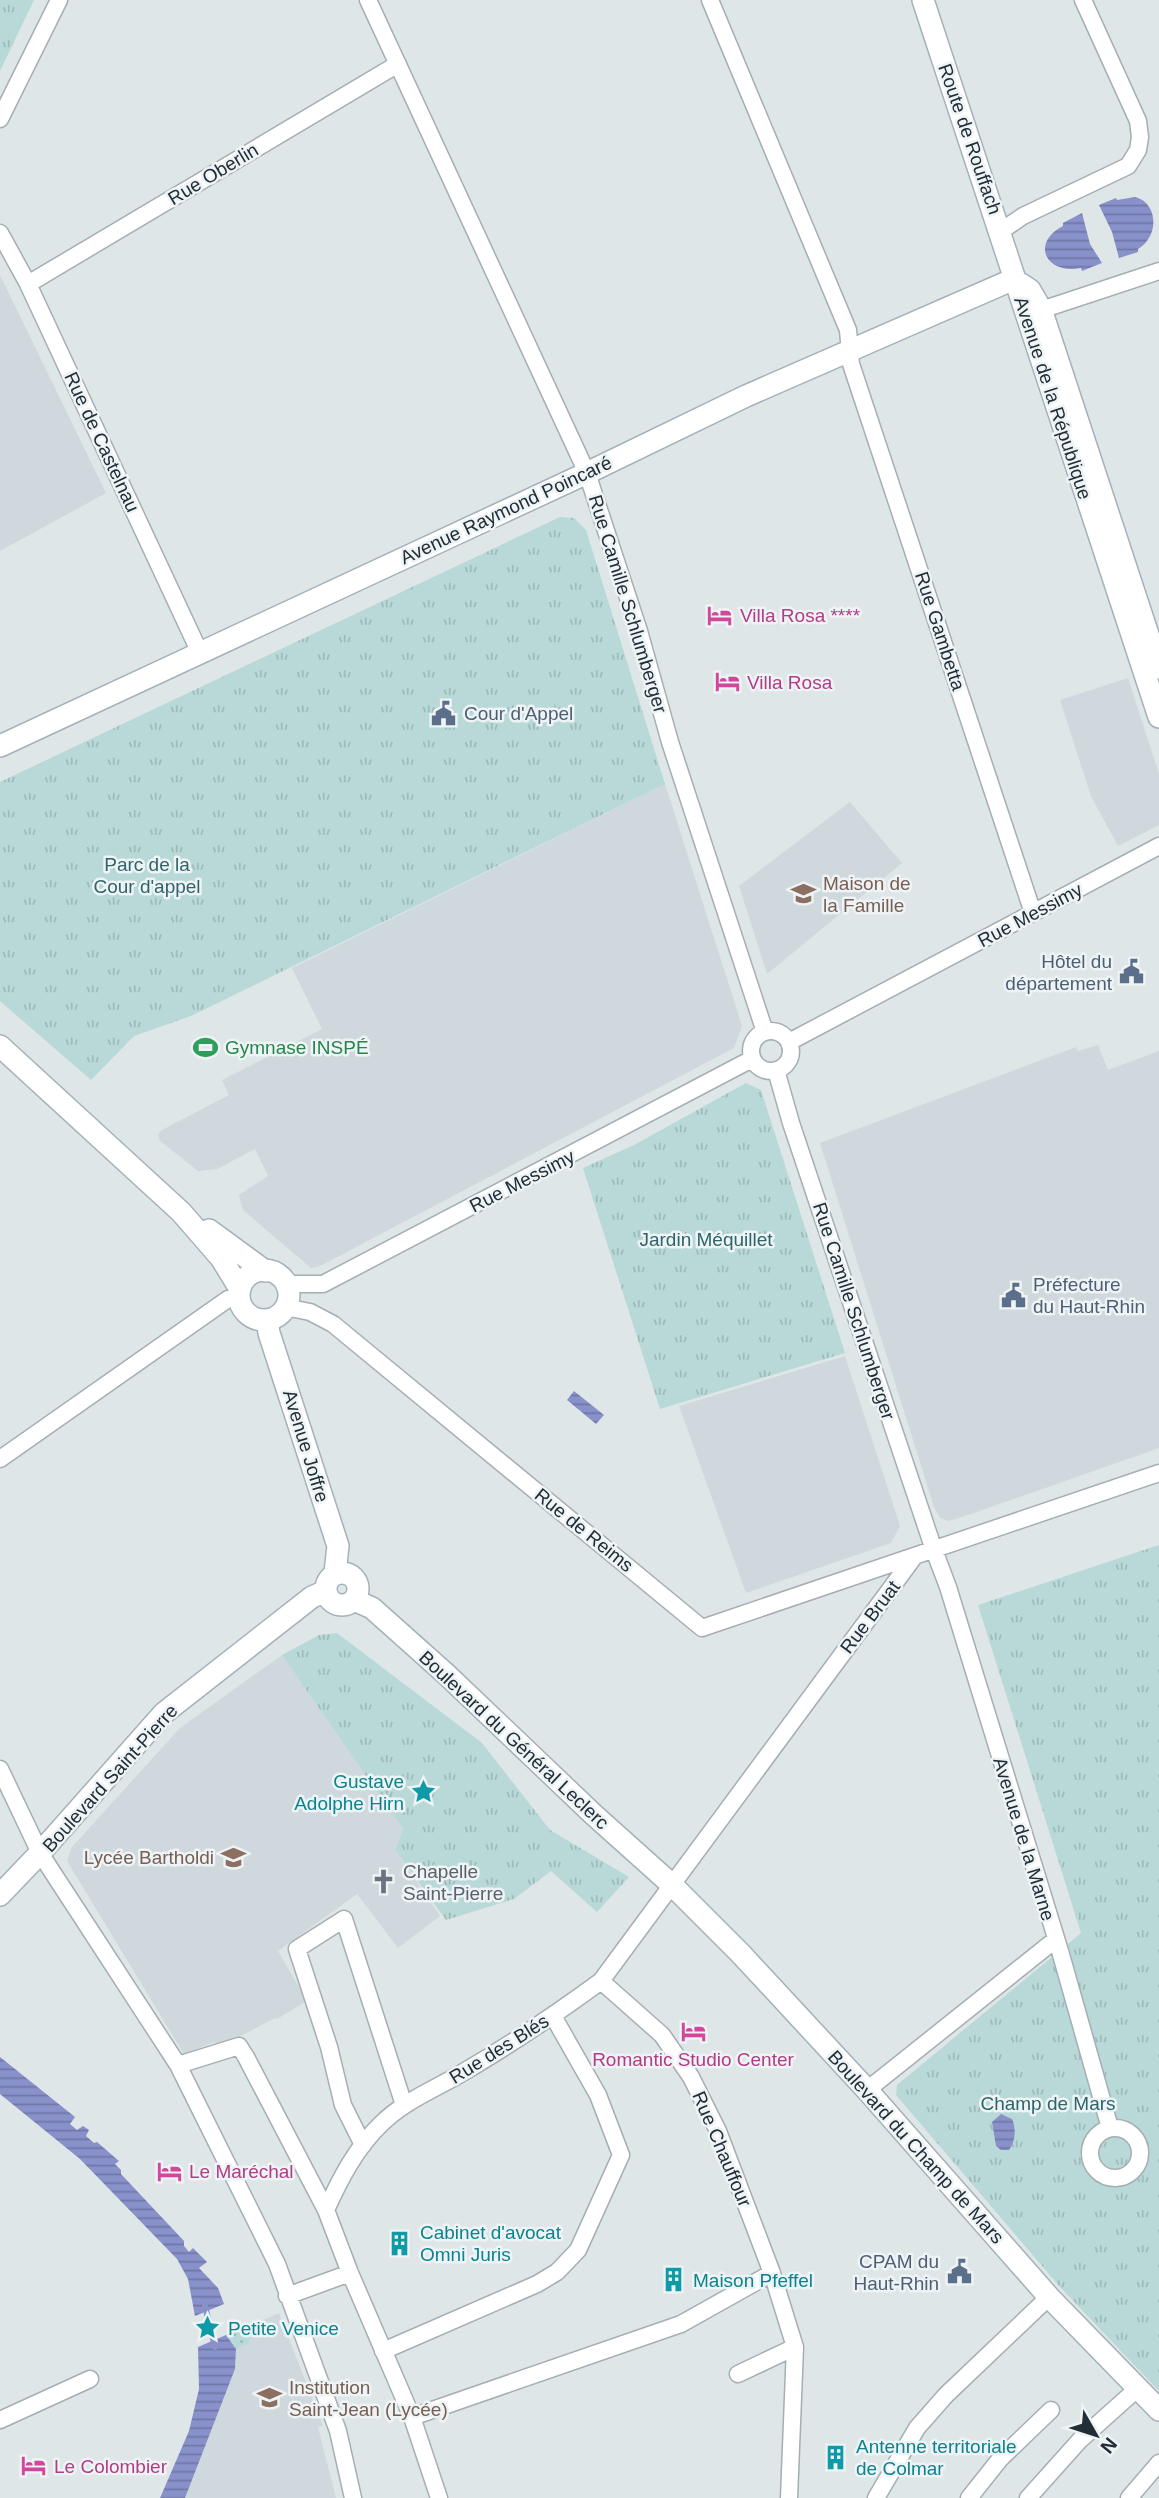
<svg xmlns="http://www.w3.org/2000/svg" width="1159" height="2498" font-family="Helvetica,sans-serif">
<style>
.built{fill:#cfd8dc}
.grass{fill:url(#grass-dots)}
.park{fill:url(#park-tufts)}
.water{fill:url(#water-rules)}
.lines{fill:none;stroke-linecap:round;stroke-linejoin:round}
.stream{stroke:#8991cb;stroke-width:6}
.street-casing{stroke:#a5aeb3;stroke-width:19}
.secondary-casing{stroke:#a4b1b9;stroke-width:24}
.street{stroke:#fff;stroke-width:16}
.secondary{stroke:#fff;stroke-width:21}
.labels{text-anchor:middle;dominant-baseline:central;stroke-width:5;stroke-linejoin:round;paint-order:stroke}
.street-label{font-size:19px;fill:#212d37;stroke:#eef4f5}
.hotel-label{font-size:19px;fill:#b23c85;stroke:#eef4f5;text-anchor:start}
.service-label{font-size:19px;fill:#4e5e75;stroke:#eef4f5;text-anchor:start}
.park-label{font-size:19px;fill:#2e646a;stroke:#eef4f5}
.education-label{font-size:19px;fill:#785e54;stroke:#eef4f5;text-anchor:start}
.leisure-label{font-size:19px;fill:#27864d;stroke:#eef4f5;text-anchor:start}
.culture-label{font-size:19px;fill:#0d838f;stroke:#eef4f5;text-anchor:start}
.worship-label{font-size:19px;fill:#5b616d;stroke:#eef4f5;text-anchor:start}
</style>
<defs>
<pattern id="grass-dots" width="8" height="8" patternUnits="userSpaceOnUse" patternTransform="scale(1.75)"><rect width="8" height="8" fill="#b8d9d8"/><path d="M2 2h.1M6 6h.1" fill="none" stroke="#9ebbba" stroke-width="1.8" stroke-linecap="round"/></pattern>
<pattern id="park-tufts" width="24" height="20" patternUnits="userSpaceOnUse" patternTransform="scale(1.75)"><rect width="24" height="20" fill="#b8d9d8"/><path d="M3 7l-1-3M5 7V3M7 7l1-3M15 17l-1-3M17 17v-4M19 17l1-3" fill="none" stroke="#9ebbba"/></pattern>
<pattern id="water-rules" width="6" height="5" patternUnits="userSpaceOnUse" patternTransform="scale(1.75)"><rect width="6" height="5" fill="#8991cb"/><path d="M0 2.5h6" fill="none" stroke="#7077a6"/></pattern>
</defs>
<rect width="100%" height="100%" fill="#dee6e8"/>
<!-- built -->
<path class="built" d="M0,275L106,493L0,551Z
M1128,678L1159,774V825L1118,846L1091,796L1060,700Z
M665,784L742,1026L734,1048L320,1266L311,1268L243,1210L239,1195L268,1176L255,1149L217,1169L198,1171L159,1140L158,1134L162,1130L229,1095L222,1080L322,1029L292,968Z
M850,802L902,863L767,974L739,886Z
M1098,1045L1108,1070L1159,1051V1448L971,1514L949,1521L940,1518L934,1507L820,1143L1076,1047L1078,1051Z
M845,1356L900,1526L891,1543L746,1593L679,1406Z
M282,1655L403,1829L395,1850L440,1916L398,1948L357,1894L278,1951L307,2001L277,2019L275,2018L218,2048L214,2042L184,2054L67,1861L72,1847L180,1728Z
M279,2313L323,2426L318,2427L336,2498H185L235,2369L236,2349L249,2344L252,2325Z"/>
<!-- grass -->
<path class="grass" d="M252,2325L249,2344L236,2349L226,2335Z"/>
<!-- park -->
<path class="park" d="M0,0H34L0,71Z
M560,517L574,518L586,530L665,784L191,1016L134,1036L91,1080L0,1001V782Z
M746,1083L761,1090L845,1353L660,1409L583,1168L634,1145Z
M1159,1545V2391L1060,2287L896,2095L897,2085L1081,1933L978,1605Z
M337,1633L482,1743L550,1830L629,1877L597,1912L551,1871L514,1899L446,1920L395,1850L403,1829L282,1655L319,1635Z"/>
<!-- water -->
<path class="water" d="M1135,197C1159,203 1159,237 1138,249V252L1119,258L1112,232L1099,205L1116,198L1117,200Z
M1082,213L1090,244L1102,263L1082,271L1081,268C1046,275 1030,243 1063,226V223Z
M574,1391L604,1415L596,1424L567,1400Z
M0,2057L75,2117L70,2124L77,2130L83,2126L89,2130L86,2136L94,2143L97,2142L119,2161L115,2164L121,2170V2174L184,2241V2246L189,2252L193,2248L207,2262L199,2268L218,2288L224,2304L195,2316L188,2279L177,2259L80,2159L0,2094Z
M1001,2114L1012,2119C1016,2128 1016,2141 1009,2150H1001L996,2146L992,2122Z
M226,2335L236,2349L235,2369L185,2498H160L189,2431L199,2389L198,2347Z"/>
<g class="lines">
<!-- stream -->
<path class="stream" d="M205,2306L215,2347"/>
<defs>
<path id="street" d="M368,0L587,473L639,631L670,742L765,1032
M710,0L848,330L851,364L1033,913
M0,119L59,0
M1001,231L1023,216L1128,166L1138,150L1140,137L1138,121L1083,0
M0,233L28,284L200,653
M28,284L398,64
M1032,313L1159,271
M751 1051a20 20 0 1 1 40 0a20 20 0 1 1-40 0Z
M789,1042L1159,846
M776,1070L791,1123L934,1550L948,1587L1060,1951L1110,2128
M288,1287L295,1284H323L752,1059
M285,1307L310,1312L333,1324L702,1628L1159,1473
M0,1459L228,1299L239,1298
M0,1769L40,1853L178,2065
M601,1981L662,2035L691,2077L718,2131L772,2273L795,2347L789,2498
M867,2090L1055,1940
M1090 2153a25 25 0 1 1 50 0a25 25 0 1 1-50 0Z
M363,2145L343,2105L329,2047L297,1949L344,1919L404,2105
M326,2210C340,2179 356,2148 381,2124C404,2101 435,2089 462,2073C510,2045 556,2014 601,1981L914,1557
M287,2296L350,2273
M383,2351L537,2284L557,2272L578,2250L621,2155L598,2095L553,2016
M738,2374L795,2347
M412,2417L681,2324L772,2273
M0,2420L90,2379
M353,2498L338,2431L277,2264L178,2065L239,2046L246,2057L326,2210L350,2273L412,2417L439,2498
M876,2498L917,2428L946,2395L1049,2297
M969,2498L1000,2459L1051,2410
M1028,2498L1080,2440L1138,2388
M1129,2498L1159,2463"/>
<path id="secondary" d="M923,0L1159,717
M1021,284L1030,290L1041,309L1159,668
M0,746L587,473L746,396L1014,279
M0,1046L181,1212L221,1258L240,1289
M209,1230L265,1271
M239 1295a25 25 0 1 1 50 0a25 25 0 1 1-50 0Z
M267,1320L269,1333L338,1546L335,1573
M326 1589a16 16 0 1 1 32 0a16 16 0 1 1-32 0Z
M354,1600L372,1608L446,1674L594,1815L671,1884L741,1954L867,2090L1049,2297L1159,2410
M0,1895L40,1853L164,1713L312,1597L326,1591"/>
</defs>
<!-- street casing -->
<use href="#street" class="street-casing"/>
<!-- secondary casing -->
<use href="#secondary" class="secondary-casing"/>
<!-- street -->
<use href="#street" class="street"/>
<!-- secondary -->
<use href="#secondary" class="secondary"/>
</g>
<!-- icons -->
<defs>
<symbol id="hotel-bare" viewBox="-9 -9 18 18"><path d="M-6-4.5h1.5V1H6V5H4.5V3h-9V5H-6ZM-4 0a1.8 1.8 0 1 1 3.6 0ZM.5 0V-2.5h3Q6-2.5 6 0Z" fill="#d1479c" stroke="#eef4f5" stroke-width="2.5" paint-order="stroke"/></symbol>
<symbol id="civic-bare" viewBox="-9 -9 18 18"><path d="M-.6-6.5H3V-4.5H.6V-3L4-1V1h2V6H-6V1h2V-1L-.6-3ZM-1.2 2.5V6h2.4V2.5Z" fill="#5c6f8a" stroke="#eef4f5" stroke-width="2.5" paint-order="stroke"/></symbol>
<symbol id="school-bare" viewBox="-9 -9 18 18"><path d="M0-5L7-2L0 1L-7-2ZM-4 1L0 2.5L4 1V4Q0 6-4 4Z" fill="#8d6e63" stroke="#eef4f5" stroke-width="2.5" paint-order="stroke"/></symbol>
<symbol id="stadium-bare" viewBox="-9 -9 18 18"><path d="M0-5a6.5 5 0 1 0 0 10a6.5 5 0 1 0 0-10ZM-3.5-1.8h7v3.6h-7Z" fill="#2e9e5b" stroke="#eef4f5" stroke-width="2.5" paint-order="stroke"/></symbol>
<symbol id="sight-bare" viewBox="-9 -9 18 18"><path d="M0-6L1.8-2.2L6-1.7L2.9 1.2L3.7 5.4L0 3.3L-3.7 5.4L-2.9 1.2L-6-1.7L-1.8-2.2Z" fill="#0f9aa8" stroke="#eef4f5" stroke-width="2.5" paint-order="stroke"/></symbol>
<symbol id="church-bare" viewBox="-9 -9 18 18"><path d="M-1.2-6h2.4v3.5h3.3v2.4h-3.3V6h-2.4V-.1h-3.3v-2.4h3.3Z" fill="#6b7280" stroke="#eef4f5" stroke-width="2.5" paint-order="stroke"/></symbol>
<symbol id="building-bare" viewBox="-9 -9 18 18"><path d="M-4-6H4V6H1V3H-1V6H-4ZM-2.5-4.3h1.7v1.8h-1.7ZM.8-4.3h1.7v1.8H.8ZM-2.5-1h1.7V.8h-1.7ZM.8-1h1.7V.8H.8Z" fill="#0f9aa8" stroke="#eef4f5" stroke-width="2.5" paint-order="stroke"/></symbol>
</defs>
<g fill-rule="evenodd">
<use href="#hotel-bare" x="702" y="598" width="35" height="35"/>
<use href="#hotel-bare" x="710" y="664" width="35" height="35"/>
<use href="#civic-bare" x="426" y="696" width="35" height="35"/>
<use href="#school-bare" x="786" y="876" width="35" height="35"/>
<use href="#civic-bare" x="1114" y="954" width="35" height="35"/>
<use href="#stadium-bare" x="188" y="1030" width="35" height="35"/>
<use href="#civic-bare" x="996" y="1278" width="35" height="35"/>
<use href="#sight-bare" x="406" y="1774" width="35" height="35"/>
<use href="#school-bare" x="216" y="1840" width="35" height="35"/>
<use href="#church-bare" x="366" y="1864" width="35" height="35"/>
<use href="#hotel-bare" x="676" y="2014" width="35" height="35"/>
<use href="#hotel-bare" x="152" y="2154" width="35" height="35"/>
<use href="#building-bare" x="382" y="2226" width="35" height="35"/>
<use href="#civic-bare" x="942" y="2254" width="35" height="35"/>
<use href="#building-bare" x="656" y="2262" width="35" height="35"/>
<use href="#sight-bare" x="190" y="2310" width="35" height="35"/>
<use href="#school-bare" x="252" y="2380" width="35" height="35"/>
<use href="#building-bare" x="818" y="2440" width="35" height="35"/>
<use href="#hotel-bare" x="16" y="2448" width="35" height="35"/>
</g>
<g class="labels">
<!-- street labels -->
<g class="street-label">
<text transform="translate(970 139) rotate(71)">Route de Rouffach</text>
<text transform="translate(213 174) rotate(-31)">Rue Oberlin</text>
<text transform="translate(1053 398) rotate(72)">Avenue de la République</text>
<text transform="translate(102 442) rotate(65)">Rue de Castelnau</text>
<text transform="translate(506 510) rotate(-25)">Avenue Raymond Poincaré</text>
<text transform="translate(628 604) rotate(73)">Rue Camille Schlumberger</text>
<text transform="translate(940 631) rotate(72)">Rue Gambetta</text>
<text transform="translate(1030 915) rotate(-28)">Rue Messimy</text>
<text transform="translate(522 1181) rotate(-27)">Rue Messimy</text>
<text transform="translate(854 1311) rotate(72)">Rue Camille Schlumberger</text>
<text transform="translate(306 1446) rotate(73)">Avenue Joffre</text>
<text transform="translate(584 1530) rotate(39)">Rue de Reims</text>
<text transform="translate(870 1617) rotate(-53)">Rue Bruat</text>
<text transform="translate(514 1740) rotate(43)">Boulevard du Général Leclerc</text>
<text transform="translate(110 1778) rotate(-48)">Boulevard Saint-Pierre</text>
<text transform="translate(1024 1839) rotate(73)">Avenue de la Marne</text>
<text transform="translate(499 2049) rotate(-32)">Rue des Blés</text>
<text transform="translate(916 2147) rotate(48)">Boulevard du Champ de Mars</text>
<text transform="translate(722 2149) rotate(67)">Rue Chauffour</text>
</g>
<!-- hotel labels -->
<g class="hotel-label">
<text x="740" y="615">Villa Rosa ****</text>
<text x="747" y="682">Villa Rosa</text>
<text x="693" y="2059" text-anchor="middle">Romantic Studio Center</text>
<text x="189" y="2171">Le Maréchal</text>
<text x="54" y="2466">Le Colombier</text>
</g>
<!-- service labels -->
<g class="service-label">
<text x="464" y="713">Cour d'Appel</text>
<text x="1112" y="961" text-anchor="end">Hôtel du<tspan x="1112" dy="22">département</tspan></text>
<text x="1033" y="1284">Préfecture<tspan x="1033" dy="22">du Haut-Rhin</tspan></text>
<text x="939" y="2261" text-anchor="end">CPAM du<tspan x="939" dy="22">Haut-Rhin</tspan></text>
</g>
<!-- park labels -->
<g class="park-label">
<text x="147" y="864">Parc de la<tspan x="147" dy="22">Cour d'appel</tspan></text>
<text x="706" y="1239">Jardin Méquillet</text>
<text x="1048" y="2103">Champ de Mars</text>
</g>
<!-- education labels -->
<g class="education-label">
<text x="823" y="883">Maison de<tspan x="823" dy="22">la Famille</tspan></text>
<text x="214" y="1857" text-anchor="end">Lycée Bartholdi</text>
<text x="289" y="2387">Institution<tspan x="289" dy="22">Saint-Jean (Lycée)</tspan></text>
</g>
<!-- leisure labels -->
<g class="leisure-label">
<text x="225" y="1047">Gymnase INSPÉ</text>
</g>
<!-- culture labels -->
<g class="culture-label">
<text x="404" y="1781" text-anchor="end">Gustave<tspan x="404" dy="22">Adolphe Hirn</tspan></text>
<text x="420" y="2232">Cabinet d'avocat<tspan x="420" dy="22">Omni Juris</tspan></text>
<text x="693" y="2280">Maison Pfeffel</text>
<text x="228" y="2328">Petite Venice</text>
<text x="856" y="2446">Antenne territoriale<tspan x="856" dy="22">de Colmar</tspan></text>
</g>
<!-- worship labels -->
<g class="worship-label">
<text x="403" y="1871">Chapelle<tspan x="403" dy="22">Saint-Pierre</tspan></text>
</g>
</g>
<!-- north arrow -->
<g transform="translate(1096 2435) rotate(129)" stroke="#eef4f5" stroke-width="5" paint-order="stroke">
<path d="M0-5L12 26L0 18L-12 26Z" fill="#212d37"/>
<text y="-10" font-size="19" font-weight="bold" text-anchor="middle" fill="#212d37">N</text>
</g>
</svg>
